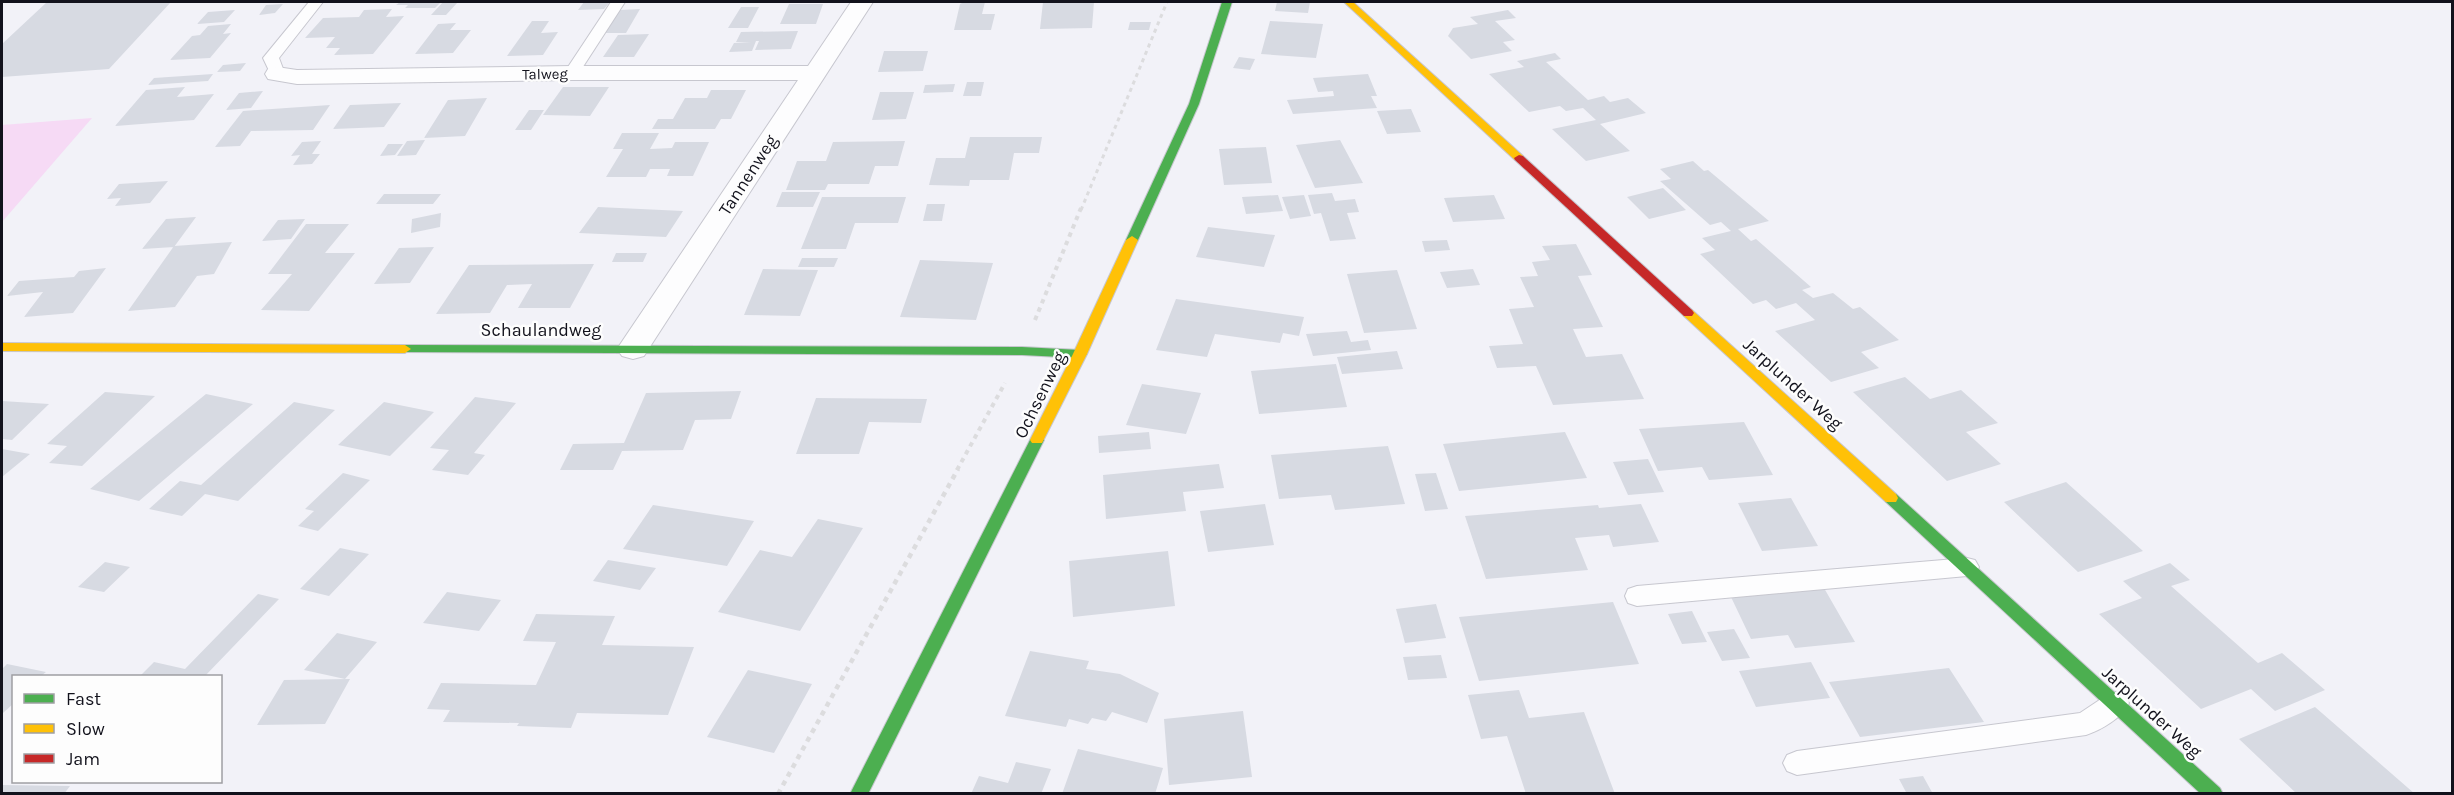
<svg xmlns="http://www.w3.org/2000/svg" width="2454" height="795" font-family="Karla,sans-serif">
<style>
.green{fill:#f6daf5}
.building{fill:#d7dae2}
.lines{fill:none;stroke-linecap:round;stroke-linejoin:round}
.lane-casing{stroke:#c7c7cf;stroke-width:2}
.street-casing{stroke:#c7c7cf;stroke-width:2}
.fast-casing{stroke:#c7c7cf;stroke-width:2}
.slow-casing{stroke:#c7c7cf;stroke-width:2}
.jam-casing{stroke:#c7c7cf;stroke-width:2}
.path-far2{stroke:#dcdcde;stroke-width:3;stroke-dasharray:4 4;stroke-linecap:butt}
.path-far1{stroke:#dcdcde;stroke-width:4;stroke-dasharray:4.5 4.5;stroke-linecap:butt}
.path{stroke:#dcdcde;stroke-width:4.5;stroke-dasharray:5 5;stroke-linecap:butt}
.lane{fill:#fdfdfe;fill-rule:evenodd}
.street{fill:#fdfdfe;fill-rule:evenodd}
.fast{fill:#4caf50;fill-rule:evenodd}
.slow{fill:#ffc107;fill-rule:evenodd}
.jam{fill:#c62828;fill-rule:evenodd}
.labels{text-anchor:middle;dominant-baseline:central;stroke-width:5;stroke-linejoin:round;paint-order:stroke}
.far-street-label{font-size:15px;fill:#12121c;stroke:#fdfdfd}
.street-label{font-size:18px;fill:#12121c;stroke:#fdfdfd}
</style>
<rect width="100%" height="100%" fill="#f2f2f8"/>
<!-- green -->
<path class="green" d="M92,118L2,222V125Z"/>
<!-- building -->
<path class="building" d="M47,2H171L109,69L2,77V44Z
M400,2H441L435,8H405L408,5H396Z
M443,2H458L446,15H431Z
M584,2H610L604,9L578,10Z
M964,2H985L982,14H995L991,30H954L960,4Z
M1043,2H1094L1092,28L1040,29Z
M1277,2H1310L1308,13L1275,11Z
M283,4L275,13L259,15L266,5Z
M789,4H823L816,24H780Z
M741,7H759L748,28H728Z
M392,9L386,17L404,16L373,54L334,55L340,48H326L335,37L305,38L323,18L359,17L364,10Z
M640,9L626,33H605L620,10Z
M235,10L224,22L197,24L208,12Z
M1508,10L1516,18L1495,21L1515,40L1503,42L1512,51L1471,59L1448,36L1453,28L1478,24L1470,17Z
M532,21H549L541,33L558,32L543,55L507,56Z
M1270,21L1323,24L1316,58L1261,54Z
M1130,22H1151L1149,30H1128Z
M456,23L450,30H471L453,53L415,54L438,24Z
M231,24L223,34L231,33L210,58L170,60L192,36L200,35L208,26Z
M798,31L791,49L755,50L759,41H756L752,51L729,52L734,43L751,42H736L741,32Z
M649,34L634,57H603L618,35Z
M884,51H928L923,71L878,72Z
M1555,53L1561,59L1546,62L1588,100L1604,96L1610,102L1628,98L1646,113L1600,124L1630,151L1586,161L1552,129L1596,120L1583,108L1566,111L1560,106L1529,112L1489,74L1524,67L1517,61Z
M1239,57L1255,59L1250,70L1233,68Z
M246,63L240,71L217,72L223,65Z
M213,74L208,81L148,85L154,78Z
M1368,74L1377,96H1371L1377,108L1293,114L1287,100L1334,96L1333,91L1318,92L1313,78Z
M967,82H984L981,96H963Z
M955,84L953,92L923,93L925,85Z
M185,87L177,97L214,94L194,120L115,126L146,90Z
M563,87H609L590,116L543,115Z
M711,90H746L731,119H721L715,129H652L658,119H673L685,98H707Z
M263,91L251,108L226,110L239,93Z
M880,92H914L906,119L872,120Z
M487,98L465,136L424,138L448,100Z
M401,103L384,127L333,129L350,105Z
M330,105L313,130L251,131L240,146L215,147L243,111Z
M1411,109L1421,132L1387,134L1377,111Z
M529,110H544L531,130H515Z
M622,133H659L650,149L672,148L675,142H709L693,176H667L670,169H650L646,177H606L623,149H613Z
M970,137H1042L1039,153H1014L1009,180H970L969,186L929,185L936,158H965Z
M425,140L416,155L397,156L407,141Z
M1340,140L1363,183L1315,188L1296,145Z
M321,141L312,154H320L312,164L293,165L300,155L291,156L302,142Z
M905,141L898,166H875L869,184H828L825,190H786L797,161H826L833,142Z
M388,144H403L395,155L380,156Z
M1266,147L1272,183L1224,185L1219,149Z
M1693,161L1704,171L1708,170L1769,221L1738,229L1751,241L1756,239L1811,287L1802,290L1813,298L1833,293L1853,309L1860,307L1899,340L1861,352L1879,368L1831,382L1775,331L1815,320L1796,303L1776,309L1766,300L1753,304L1700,254L1715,250L1702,238L1731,231L1721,222L1710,225L1660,181L1671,179L1660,169Z
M168,181L150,203L115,206L121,198L107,199L119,184Z
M1663,188L1686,210L1649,219L1627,197Z
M782,192H820L813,207H776Z
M1332,193L1335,201L1355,199L1359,212L1347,213L1356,239L1330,241L1321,213L1314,214L1308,195Z
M384,194H441L433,204H376Z
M1278,195L1283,211L1246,214L1242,197Z
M1304,195L1311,216L1290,219L1282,197Z
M1494,195L1505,219L1453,222L1444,198Z
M822,197H906L898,223H855L846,249H801Z
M927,204H945L942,221H923Z
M598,207L683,211L666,237L579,233Z
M441,213L440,227L411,233L412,219Z
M196,217L174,247L142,249L166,219Z
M305,219L291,239L262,241L278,220Z
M306,224H349L325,253H355L309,311L261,310L292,274H268Z
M1208,227L1275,235L1264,267L1196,257Z
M1447,240L1450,250L1425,252L1422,241Z
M232,242L214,274L197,276L175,307L128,311L174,246Z
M1576,244L1592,275L1578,276L1603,327L1573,329L1586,357L1622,354L1644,399L1553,405L1536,366L1497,368L1489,346L1523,344L1509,309L1534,307L1520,277L1538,276L1532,262L1550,260L1542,246Z
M434,247L410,283L374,284L399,248Z
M616,253H647L643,262H612Z
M802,258H838L834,267H798Z
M920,260L993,263L976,320L900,317Z
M594,264L570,308H518L532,284L507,285L490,313L436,314L469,265Z
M106,268L73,313L24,317L43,292L7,296L19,281L74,277L79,271Z
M763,269L818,270L800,316L744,315Z
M1473,269L1480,285L1447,288L1440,272Z
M1397,270L1417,329L1364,333L1347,274Z
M1176,299L1304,317L1299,336L1283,333L1280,343L1215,334L1207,357L1156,350Z
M1347,331L1351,342L1368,340L1371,350L1313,356L1306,334Z
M1397,351L1403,369L1342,374L1337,357Z
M1336,364L1347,407L1259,414L1251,371Z
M1905,377L1930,399L1961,390L1998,423L1966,432L2001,464L1947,481L1853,392Z
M1142,384L1201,393L1186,434L1126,425Z
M741,391L731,419L695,420L683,450L622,451L613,470H560L573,444L624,443L646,393Z
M105,392L155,396L82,466L49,463L67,446L47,444Z
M206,394L253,404L139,501L90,489Z
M475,397L516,403L474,453L485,455L468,475L432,470L449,450L430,448Z
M816,398L927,399L921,423L869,422L859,454H796Z
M2,401L49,404L12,440L2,439Z
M294,402L335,410L238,501L205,494L182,516L149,509L180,481L201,485Z
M384,402L434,412L390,456L338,445Z
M1744,422L1773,475L1709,480L1702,467L1658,471L1639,429Z
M1149,432L1151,449L1099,453L1098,436Z
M1565,432L1587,478L1459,491L1443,444Z
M1388,446L1405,504L1335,510L1331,495L1279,499L1271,455Z
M2,449L30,454L2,477Z
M1648,459L1664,492L1628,495L1613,462Z
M1219,464L1224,488L1183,492L1186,511L1106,519L1103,475Z
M343,473L370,480L318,531L298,526L314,511L305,509Z
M1436,473L1448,509L1425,511L1415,474Z
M2066,482L2143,551L2078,572L2004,502Z
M1791,498L1818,546L1762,551L1738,503Z
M1265,504L1274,545L1208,552L1200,511Z
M1641,504L1659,542L1613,547L1609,535L1575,538L1588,570L1486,579L1465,516L1598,505L1599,508Z
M653,505L754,521L727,566L623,549Z
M818,519L863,528L800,631L718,612L760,550L792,557Z
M340,548L369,554L329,596L300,589Z
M1168,551L1175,606L1073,617L1069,561Z
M608,560L656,568L640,590L593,581Z
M105,562L130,567L104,592L78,587Z
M2170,563L2190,580L2171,586L2258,663L2282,653L2325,690L2275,711L2251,689L2201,709L2099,614L2142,598L2123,581Z
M1824,588L1855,642L1795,648L1788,635L1751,639L1731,597Z
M447,592L501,600L479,631L423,623Z
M258,594L279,599L205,676H140L154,662L185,669Z
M1613,602L1639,664L1479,681L1459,617Z
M1436,604L1446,638L1405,643L1396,609Z
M1692,611L1707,642L1682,644L1668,614Z
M536,614L615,616L602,645L694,647L668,715L577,713L571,728L517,726L519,723L443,722L450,710L427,709L441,683L536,685L556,642L523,641Z
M1734,629L1750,658L1722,661L1707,632Z
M337,633L377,642L345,679L304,670Z
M1030,651L1089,661L1086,669L1120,674L1159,693L1147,723L1112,712L1106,721L1092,718L1088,724L1069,719L1066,727L1005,716Z
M1441,655L1447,678L1408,680L1403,657Z
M1811,662L1830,698L1756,707L1739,671Z
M7,664L46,672L41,676H14V703L3,713L2,712V669Z
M1949,668L1984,722L1860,737L1829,682Z
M748,670L812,684L774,753L707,737Z
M350,679L325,724L257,725L284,680Z
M1519,690L1529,718L1584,712L1615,794H1526L1507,736L1481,739L1468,695Z
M2315,707L2415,794H2297L2239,739Z
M1243,711L1252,777L1169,785L1164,719Z
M1078,749L1163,768L1155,794H1062Z
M1016,762L1051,769L1041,794H971L979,776L1008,783Z
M1923,776L1933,794H1907L1899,779Z
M2,785L70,786L64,794H2Z"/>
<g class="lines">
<defs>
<path id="lane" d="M309,2H323L279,58L285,74L277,79L272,77L263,58Z
M611,2H625L577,76H567L564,73Z
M1967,558L1975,560L1979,567L1975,574L1967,576L1637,606L1628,603L1625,596L1628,589L1637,586Z
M2116,692L2125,695L2129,703C2122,718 2101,730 2086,735L1797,775L1787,771L1783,763L1787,755L1797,751L2080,713L2107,695Z"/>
<path id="street" d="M851,2H873L644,356L633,359L622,356L617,349L798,80H572L297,84L268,79L265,74L268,69L277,67L297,70L572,66H808Z"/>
<path id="fast" d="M1222,2H1232L1199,104L1138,240L1136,242H1128L1126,240L1189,104Z
M405,345L1022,347L1080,350L1087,354L1080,358L1022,355L400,352L399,349Z
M1037,435L1044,440L868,794H850L1030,440Z
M1891,493L1896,494L2220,788L2223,794H2201L1886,502L1884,498L1886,494Z"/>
<path id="slow" d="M1344,2H1353L1523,156V160H1515Z
M1132,236L1138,240L1087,354L1042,443H1032L1030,440L1073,354L1126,240Z
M1688,309L1692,310L1896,494L1898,498L1896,502H1886L1684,316L1682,313L1684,310Z
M2,343L405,345L411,349L405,353L2,351Z"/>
<path id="jam" d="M1519,155L1523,156L1692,310L1694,313L1692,316H1684L1515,160L1514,158Z"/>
</defs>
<!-- lane casing -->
<use href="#lane" class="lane-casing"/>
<!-- street casing -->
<use href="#street" class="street-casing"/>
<!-- fast casing -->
<use href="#fast" class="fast-casing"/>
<!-- slow casing -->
<use href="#slow" class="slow-casing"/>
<!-- jam casing -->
<use href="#jam" class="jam-casing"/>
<!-- path-far2 -->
<path class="path-far2" d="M1081,210L1167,2"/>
<!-- path-far1 -->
<path class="path-far1" d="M1035,320L1081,208
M957,470L1005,383"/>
<!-- path -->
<path class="path" d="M778,794L958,469"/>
<!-- lane -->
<use href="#lane" class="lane"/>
<!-- street -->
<use href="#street" class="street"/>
<!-- fast -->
<use href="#fast" class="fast"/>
<!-- slow -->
<use href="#slow" class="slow"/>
<!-- jam -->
<use href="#jam" class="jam"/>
</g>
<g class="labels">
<!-- far-street labels -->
<g class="far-street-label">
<text transform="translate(545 74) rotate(-1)">Talweg</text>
</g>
<!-- street labels -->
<g class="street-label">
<text transform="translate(748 175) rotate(-57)">Tannenweg</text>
<text x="541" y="330">Schaulandweg</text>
<text transform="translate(1793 384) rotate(42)">Jarplunder Weg</text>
<text transform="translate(1040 395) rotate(-64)">Ochsenweg</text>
<text transform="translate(2152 712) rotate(42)">Jarplunder Weg</text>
</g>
</g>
<!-- border -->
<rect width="2454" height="795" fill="none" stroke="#12121c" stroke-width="6"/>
<!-- legend -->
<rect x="12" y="675" width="210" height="108" fill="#fdfdfd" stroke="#9f9fa3" stroke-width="1.5"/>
<rect x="24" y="694" width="30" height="9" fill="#4caf50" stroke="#9f9fa3" stroke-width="1.5"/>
<text x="66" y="705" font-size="18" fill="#12121c">Fast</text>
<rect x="24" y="724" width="30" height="9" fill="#ffc107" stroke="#9f9fa3" stroke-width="1.5"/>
<text x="66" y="735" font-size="18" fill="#12121c">Slow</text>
<rect x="24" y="754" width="30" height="9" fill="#c62828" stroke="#9f9fa3" stroke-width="1.5"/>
<text x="66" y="765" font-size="18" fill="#12121c">Jam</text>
</svg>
